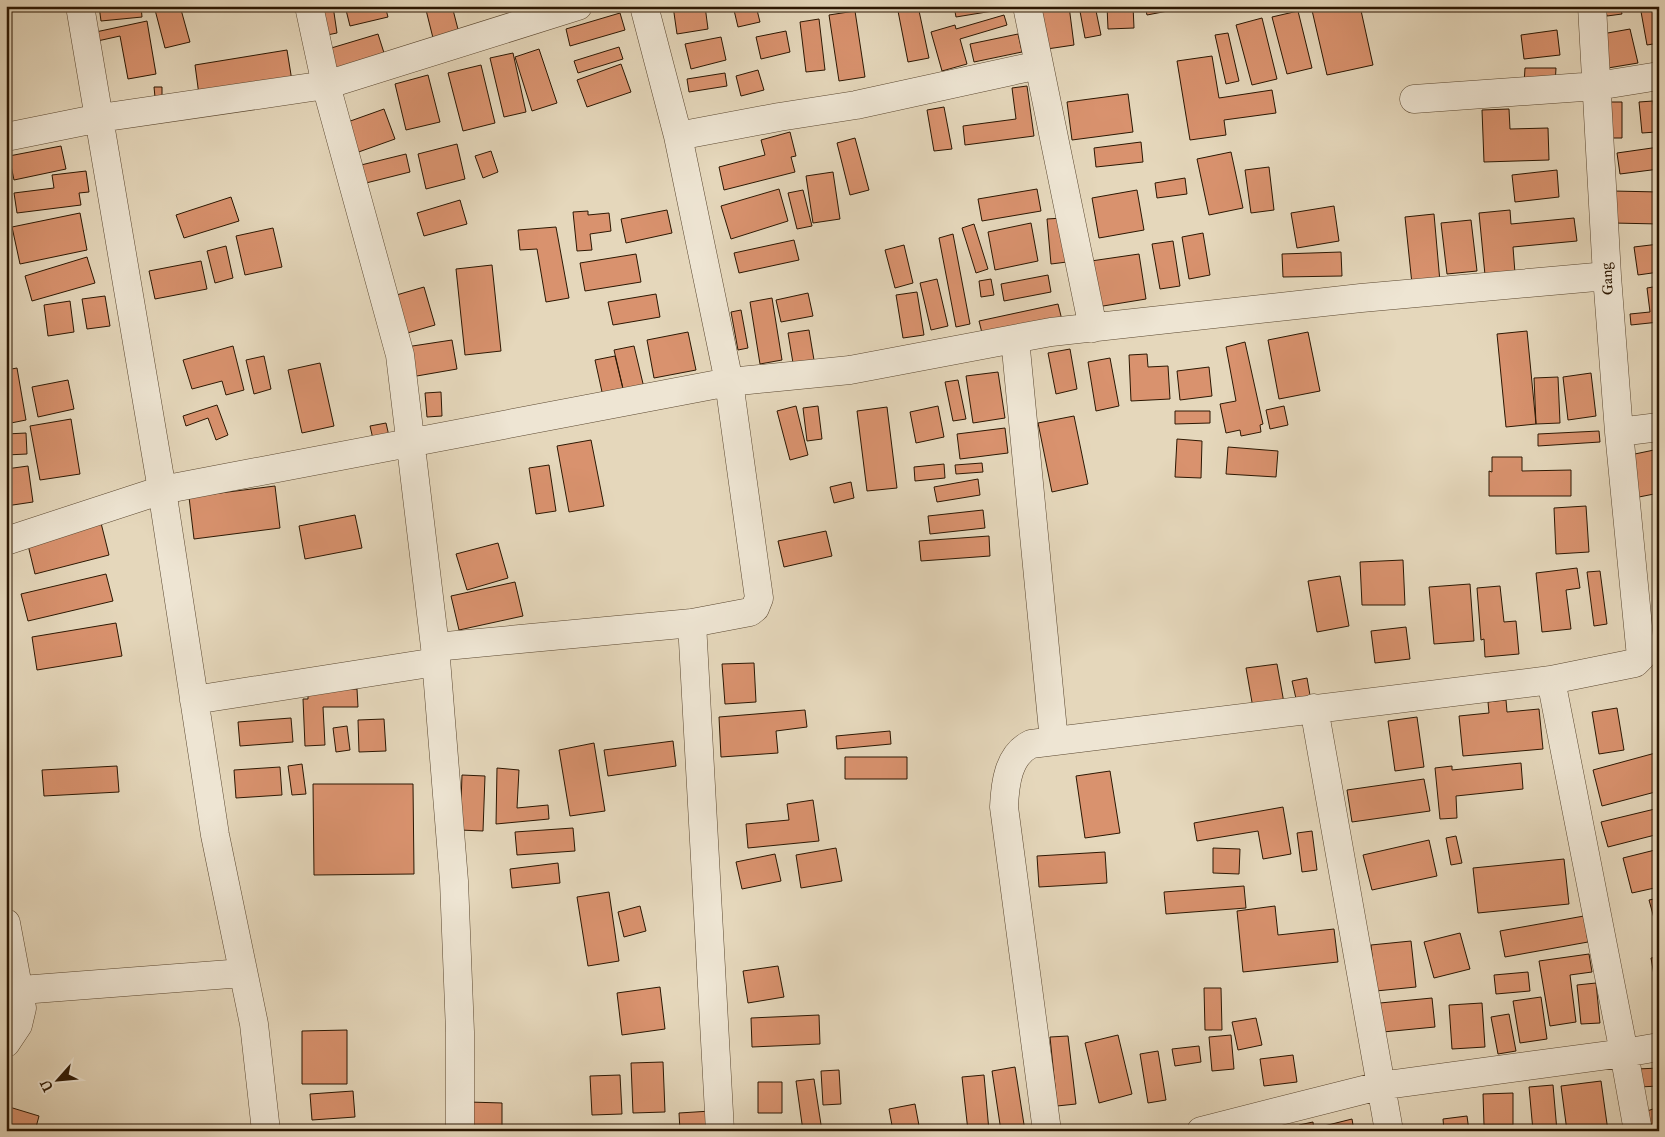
<svg xmlns="http://www.w3.org/2000/svg" width="1665" height="1137" font-family="'IM FELL Great Primer',serif">
<style>
.building{fill:#d9926e;stroke:#2c1702}
.lines{fill:none;stroke-linecap:round;stroke-linejoin:round}
.minor-casing{stroke:#5a4730;stroke-width:29}
.minor{stroke:#eee5d3;stroke-width:28}
.labels{text-anchor:middle;dominant-baseline:central;stroke-width:4;stroke-linejoin:round;paint-order:stroke}
.street-label{font-size:15px;fill:#2c1702;stroke:#eee5d3}
</style>
<rect width="100%" height="100%" fill="#e5d7bb"/>
<filter id="stains"><feTurbulence type="fractalNoise" baseFrequency=".004" numOctaves="4"/><feColorMatrix values="0 0 0 0 .2 0 0 0 0 .09 0 0 0 0 .02 0 0 0 .5 -.17"/></filter>
<radialGradient id="worn" r=".72"><stop offset=".6" stop-color="#630" stop-opacity="0"/><stop offset="1" stop-color="#630" stop-opacity=".3"/></radialGradient>
<!-- building -->
<path class="building" d="M99,6H141L142,17L101,21Z
M154,6H180L190,42L165,48Z
M316,6H333L337,33L322,36Z
M345,6H385L388,17L350,26Z
M425,6H452L460,37L434,42Z
M673,6H705L708,29L677,34Z
M733,6H756L760,22L738,27Z
M897,6H918L929,58L908,62Z
M954,6H1011V8L956,17Z
M1069,6L1074,45L1047,49L1041,7Z
M1079,6H1095L1101,35L1085,38Z
M1107,6H1133L1134,28L1108,29Z
M1145,6H1172L1173,10L1147,15Z
M1311,6H1360L1373,65L1327,75Z
M1605,6H1620L1622,14L1607,16Z
M1640,6H1659V43L1647,45Z
M855,11L865,77L839,81L829,15Z
M1298,11L1312,68L1287,74L1272,17Z
M620,13L625,30L570,46L566,29Z
M1004,15L1007,25L960,39L967,64L942,71L931,32L955,25L956,29Z
M1262,18L1277,79L1252,85L1236,25Z
M819,19L825,70L806,72L800,22Z
M147,21L156,74L128,79L120,36L93,42L91,33Z
M1630,29L1638,63L1608,68L1602,34Z
M1557,30L1560,55L1524,59L1521,35Z
M786,31L790,52L761,59L756,37Z
M1228,33L1239,81L1226,84L1215,35Z
M378,34L385,56L335,71L328,49Z
M1018,34L1022,52L974,62L970,44Z
M721,37L726,60L691,69L685,44Z
M619,47L623,59L578,73L574,61Z
M539,49L557,103L532,111L515,57Z
M287,50L292,81L199,95L195,65Z
M513,53L526,112L504,117L490,58Z
M1212,56L1219,98L1272,90L1276,113L1224,120L1226,135L1190,140L1177,61Z
M621,64L631,92L587,107L577,80Z
M481,65L495,123L463,131L448,73Z
M1525,68H1556L1555,85L1524,84Z
M758,70L764,90L741,96L736,76Z
M725,73L727,86L689,92L687,79Z
M428,75L440,122L406,130L395,84Z
M1027,86L1034,136L965,145L963,126L1016,119L1012,88Z
M154,87H162V97H155Z
M1128,94L1133,132L1072,140L1067,102Z
M1653,101L1656,132L1642,133L1639,102Z
M1610,102H1622V138H1609Z
M944,107L952,149L934,151L927,110Z
M384,109L395,139L353,154L342,124Z
M1509,109L1510,129L1548,128L1549,160L1484,162L1482,110Z
M790,132L796,156L791,157L795,172L724,190L719,167L765,155L761,140Z
M855,138L869,190L850,195L837,143Z
M1141,142L1143,162L1096,167L1094,148Z
M457,144L465,179L426,189L418,154Z
M61,146L66,169L14,180L9,156Z
M1659,147V169L1620,174L1617,153Z
M491,151L498,172L483,178L475,156Z
M1231,152L1243,208L1209,215L1197,159Z
M406,154L410,172L362,184L357,166Z
M1269,167L1274,210L1251,213L1245,170Z
M1557,170L1559,197L1515,202L1512,175Z
M86,171L89,192L79,193L81,205L17,213L14,193L54,188L52,175Z
M833,172L840,219L813,223L806,176Z
M1185,178L1187,194L1157,198L1155,183Z
M779,189L788,221L731,239L721,206Z
M1037,189L1041,211L982,221L978,199Z
M803,190L812,226L797,229L788,193Z
M1137,190L1144,230L1099,238L1092,198Z
M1613,191L1659,192V224L1613,223Z
M231,197L239,221L184,238L176,215Z
M460,200L467,224L424,236L417,213Z
M1334,206L1339,241L1297,248L1291,213Z
M667,210L672,233L626,243L621,219Z
M1510,210L1511,224L1574,218L1577,241L1513,247L1515,273L1485,275L1479,213Z
M588,211V215L609,213L611,231L590,234L592,250L577,251L573,212Z
M80,213L87,250L20,264L12,227Z
M1434,214L1440,282L1412,284L1405,217Z
M1063,218L1067,262L1051,264L1047,219Z
M1471,220L1477,271L1447,274L1441,223Z
M1031,223L1038,261L995,270L988,232Z
M974,224L988,269L976,273L962,228Z
M556,227L569,298L546,302L537,249L520,250L518,230Z
M273,228L282,267L245,275L236,236Z
M1203,233L1210,275L1189,279L1182,237Z
M953,234L970,324L956,327L939,238Z
M794,240L799,260L739,273L734,253Z
M1173,241L1180,286L1160,289L1152,244Z
M1659,244V272L1638,275L1634,247Z
M904,245L913,283L895,288L885,250Z
M226,246L233,278L215,283L207,251Z
M1341,252L1342,276L1283,277L1282,254Z
M636,254L641,282L585,291L580,263Z
M1139,254L1146,299L1097,307L1091,261Z
M87,257L95,283L32,301L25,276Z
M201,261L207,289L155,299L149,271Z
M492,265L501,351L465,355L456,269Z
M1048,275L1051,292L1004,301L1001,284Z
M937,279L948,326L931,330L920,283Z
M991,279L994,295L981,297L979,281Z
M1659,286V322L1631,325L1630,314L1650,312L1647,288Z
M424,287L435,325L404,334L393,296Z
M917,292L924,335L903,338L896,295Z
M808,293L813,316L781,322L776,300Z
M656,294L660,317L613,325L608,302Z
M105,296L110,326L87,329L82,299Z
M772,298L782,360L760,364L750,302Z
M70,301L74,332L48,336L44,305Z
M1058,304L1063,324L984,341L979,321Z
M741,310L748,348L738,350L731,312Z
M809,330L814,360L793,363L788,333Z
M1527,331L1536,424L1506,427L1497,334Z
M688,332L696,370L654,378L647,340Z
M1308,332L1320,391L1279,399L1268,340Z
M452,340L457,369L411,377L406,347Z
M1245,342L1263,424L1260,425L1261,432L1241,436L1240,430L1226,433L1220,404L1236,401L1226,347Z
M233,346L244,390L226,395L222,381L192,389L183,360Z
M634,346L645,392L625,397L614,350Z
M1070,349L1077,389L1056,394L1048,353Z
M1147,354L1148,367L1168,366L1170,399L1131,401L1129,355Z
M264,356L271,389L254,394L246,360Z
M615,356L625,397L604,401L595,360Z
M1110,358L1119,406L1096,411L1088,362Z
M320,363L334,426L302,433L288,370Z
M1209,367L1212,396L1180,400L1177,371Z
M17,368L26,420L6,424V370Z
M998,372L1005,418L973,423L966,376Z
M1591,373L1596,416L1568,420L1563,377Z
M1558,377L1560,423L1536,424L1534,378Z
M68,380L74,409L38,417L32,387Z
M958,380L966,419L953,421L945,382Z
M441,392L442,416L427,417L425,393Z
M217,405L228,435L216,440L208,418L186,426L183,416Z
M796,406L808,455L790,460L777,411Z
M818,406L822,439L807,441L803,408Z
M938,406L944,437L916,443L910,412Z
M1284,406L1288,425L1270,429L1266,410Z
M887,407L897,488L867,491L857,411Z
M1175,411H1210V423L1175,424Z
M1074,416L1088,484L1052,492L1038,423Z
M71,419L80,474L40,480L30,426Z
M386,423L389,436L373,439L370,426Z
M1005,428L1008,453L960,459L957,434Z
M1599,431L1600,442L1538,446V434Z
M26,433L27,454L6,455V434Z
M1177,439L1202,441L1201,478L1175,477Z
M591,440L604,506L569,512L557,446Z
M1228,447L1278,451L1276,477L1226,474Z
M1654,450L1659,472V493L1639,497L1630,455Z
M1492,457H1522V471L1571,470V496H1489V471L1492,472Z
M982,463L983,472L956,474L955,465Z
M944,464L945,478L915,481L914,467Z
M549,465L556,511L536,514L529,468Z
M28,466L33,502L6,506V469Z
M978,479L980,495L937,502L934,487Z
M851,482L854,498L834,503L830,487Z
M275,486L280,528L194,539L189,497Z
M1586,506L1589,552L1556,554L1554,508Z
M983,510L985,528L930,534L928,516Z
M355,515L362,548L305,559L299,526Z
M101,523L109,555L35,574L27,541Z
M826,531L832,556L784,567L778,541Z
M989,536L990,556L921,561L919,541Z
M498,543L508,578L467,590L456,554Z
M1403,560L1405,605H1362L1360,562Z
M1577,568L1580,588L1566,590L1571,629L1542,632L1536,573Z
M1600,571L1607,624L1594,626L1587,572Z
M106,574L113,601L28,621L21,594Z
M1340,576L1349,626L1317,632L1308,581Z
M515,582L523,616L459,630L451,596Z
M1470,584L1474,641L1434,644L1429,587Z
M1500,586L1504,622L1516,621L1519,654L1485,657L1484,639L1481,640L1477,588Z
M116,623L122,656L37,670L32,637Z
M1406,627L1410,659L1375,663L1371,631Z
M754,663L756,702L725,704L722,664Z
M1277,664L1284,703L1253,708L1246,668Z
M1307,678L1311,701L1297,703L1292,681Z
M357,689L358,707H323L325,745L305,746L303,699H308V691Z
M1506,700L1507,712L1539,709L1543,749L1463,756L1459,716L1489,713L1488,702Z
M1617,708L1624,750L1599,754L1592,712Z
M805,710L807,727L776,731L778,753L721,757L719,717Z
M1417,717L1424,767L1395,771L1388,721Z
M291,718L293,742L240,746L238,722Z
M384,719L386,751L359,752L358,720Z
M347,726L350,750L336,752L333,728Z
M890,731L891,744L837,749L836,736Z
M673,741L676,766L608,776L604,750Z
M594,743L605,811L570,816L559,750Z
M1659,752V791L1602,806L1593,770Z
M845,757H907V779H845Z
M1521,763L1523,789L1456,796L1457,818L1440,819L1435,768L1452,766V770Z
M302,764L306,794L292,795L288,766Z
M117,766L119,792L44,796L42,770Z
M280,767L282,795L236,798L234,770Z
M497,768L519,770L517,808L548,805L549,819L496,824Z
M1110,771L1120,833L1085,838L1076,776Z
M462,775L485,776L483,831L460,830Z
M1424,779L1430,811L1352,822L1347,790Z
M313,784H413L414,874L314,875Z
M813,800L819,841L748,848L746,824L789,820L787,804Z
M1283,807L1291,854L1263,859L1258,831L1197,841L1194,823Z
M1659,808V834L1608,847L1601,822Z
M573,828L575,851L517,855L515,832Z
M1312,831L1317,870L1302,872L1297,833Z
M1456,836L1462,863L1451,865L1446,838Z
M1429,840L1437,876L1372,890L1363,855Z
M836,848L842,881L801,888L796,855Z
M1213,848L1240,849L1239,874L1213,873Z
M1659,849V887L1632,893L1623,858Z
M1105,852L1107,883L1039,887L1037,856Z
M775,854L781,881L742,889L736,862Z
M1564,859L1569,904L1478,913L1473,868Z
M558,863L560,883L512,888L510,869Z
M1244,886L1246,908L1166,914L1164,892Z
M609,892L619,961L588,966L577,897Z
M1659,898V933H1658L1649,900Z
M640,906L646,931L624,937L618,912Z
M1275,906L1278,935L1334,929L1338,962L1243,972L1237,911Z
M1584,916L1588,942L1505,957L1500,931Z
M1460,933L1470,969L1434,978L1424,942Z
M1411,941L1416,987L1376,991L1371,945Z
M1589,954L1592,972L1570,975L1576,1022L1550,1026L1539,961Z
M1659,957V1004L1651,958Z
M778,966L784,997L748,1003L743,971Z
M1528,972L1530,991L1496,994L1494,975Z
M1596,983L1600,1023L1581,1024L1577,985Z
M660,987L665,1029L622,1035L617,993Z
M1204,988H1221L1222,1030H1205Z
M1541,997L1547,1039L1520,1043L1513,1001Z
M1432,998L1435,1027L1383,1032L1380,1003Z
M1482,1003L1485,1047L1452,1049L1449,1005Z
M1509,1014L1516,1051L1498,1054L1491,1017Z
M819,1015L820,1044L752,1047L751,1018Z
M1256,1018L1262,1045L1238,1050L1232,1022Z
M347,1030V1084H302V1031Z
M1118,1035L1132,1094L1099,1103L1085,1043Z
M1231,1035L1234,1069L1212,1071L1209,1037Z
M1068,1036L1076,1104L1057,1106L1050,1037Z
M1199,1046L1201,1062L1175,1066L1172,1049Z
M1158,1051L1166,1100L1148,1103L1140,1054Z
M1293,1055L1297,1082L1264,1086L1260,1059Z
M663,1062L665,1112L633,1113L631,1063Z
M1015,1067L1025,1131H1001L992,1071Z
M1659,1068V1086L1639,1087L1637,1069Z
M839,1070L841,1104L823,1105L821,1071Z
M620,1075L622,1114L592,1115L590,1076Z
M984,1075L989,1131H968L962,1077Z
M814,1079L822,1131H803L796,1081Z
M1601,1081L1608,1131H1567L1561,1086Z
M758,1082H782V1113H758Z
M1553,1085L1557,1131H1533L1529,1087Z
M353,1091L355,1117L312,1120L310,1094Z
M1513,1093V1125H1484L1483,1094Z
M469,1102L502,1103V1131H468Z
M915,1104L920,1131H893L889,1109Z
M6,1106L39,1116L35,1131H6Z
M1659,1107V1131H1653L1647,1111Z
M711,1111L712,1131H680L679,1113Z
M1467,1116L1469,1131H1444L1443,1119Z
M1352,1119L1354,1131H1321L1320,1127Z
M1313,1122L1314,1131H1300L1299,1125Z
M313,1126H332V1131H313Z
M1433,1126V1131H1398V1127Z"/>
<g class="lines">
<defs>
<path id="minor" d="M80,6L162,490L215,835L254,1024L266,1131
M309,6L326,85L400,355L435,647L454,881L460,1032V1131
M1027,6L1093,328
M1592,6L1607,276L1619,432L1659,427
M1414,99L1597,86L1659,76
M678,136L779,117L856,105L1039,65
M6,137L100,118L326,85L578,6
M1015,339L1054,741
M6,541L162,490L729,382L850,370L1051,332L1361,298L1607,276
M692,623L720,1131
M435,647L692,623L750,612L755,608L759,598L729,382L678,136L644,6
M194,700L436,662
M1314,708L1389,1131
M6,923L22,1008L18,1025L6,1043
M21,990L243,973
M1047,1131L1004,807C1005,784 1008,755 1031,744L1551,680
M1201,1131L1379,1086L1624,1053L1551,680L1635,663L1641,657L1619,432
M1638,1131L1624,1053L1659,1047"/>
</defs>
<!-- minor casing -->
<use href="#minor" class="minor-casing"/>
<!-- minor -->
<use href="#minor" class="minor"/>
</g>
<g class="labels">
<!-- street labels -->
<g class="street-label">
<text transform="translate(1607 279) rotate(-94)">Gang</text>
</g>
</g>
<!-- margin -->
<rect width="1665" height="1137" fill="none" stroke="#e5d7bb" stroke-width="25"/>
<rect x="8" y="8" width="1650" height="1122" fill="none" stroke="#2c1702" stroke-width="2.5"/>
<rect x="12" y="12" width="1640" height="1112" fill="none" stroke="#2c1702"/>
<!-- north arrow -->
<g transform="translate(58 1080) rotate(243)" stroke="#eee5d3" stroke-width="4" paint-order="stroke">
<path d="M0-4L9 19L0 12L-9 19Z" fill="#2c1702"/>
<text y="-8" font-size="14" font-weight="bold" text-anchor="middle" fill="#2c1702">U</text>
</g>
<rect width="100%" height="100%" filter="url(#stains)"/>
<rect width="100%" height="100%" fill="url(#worn)"/>
</svg>
